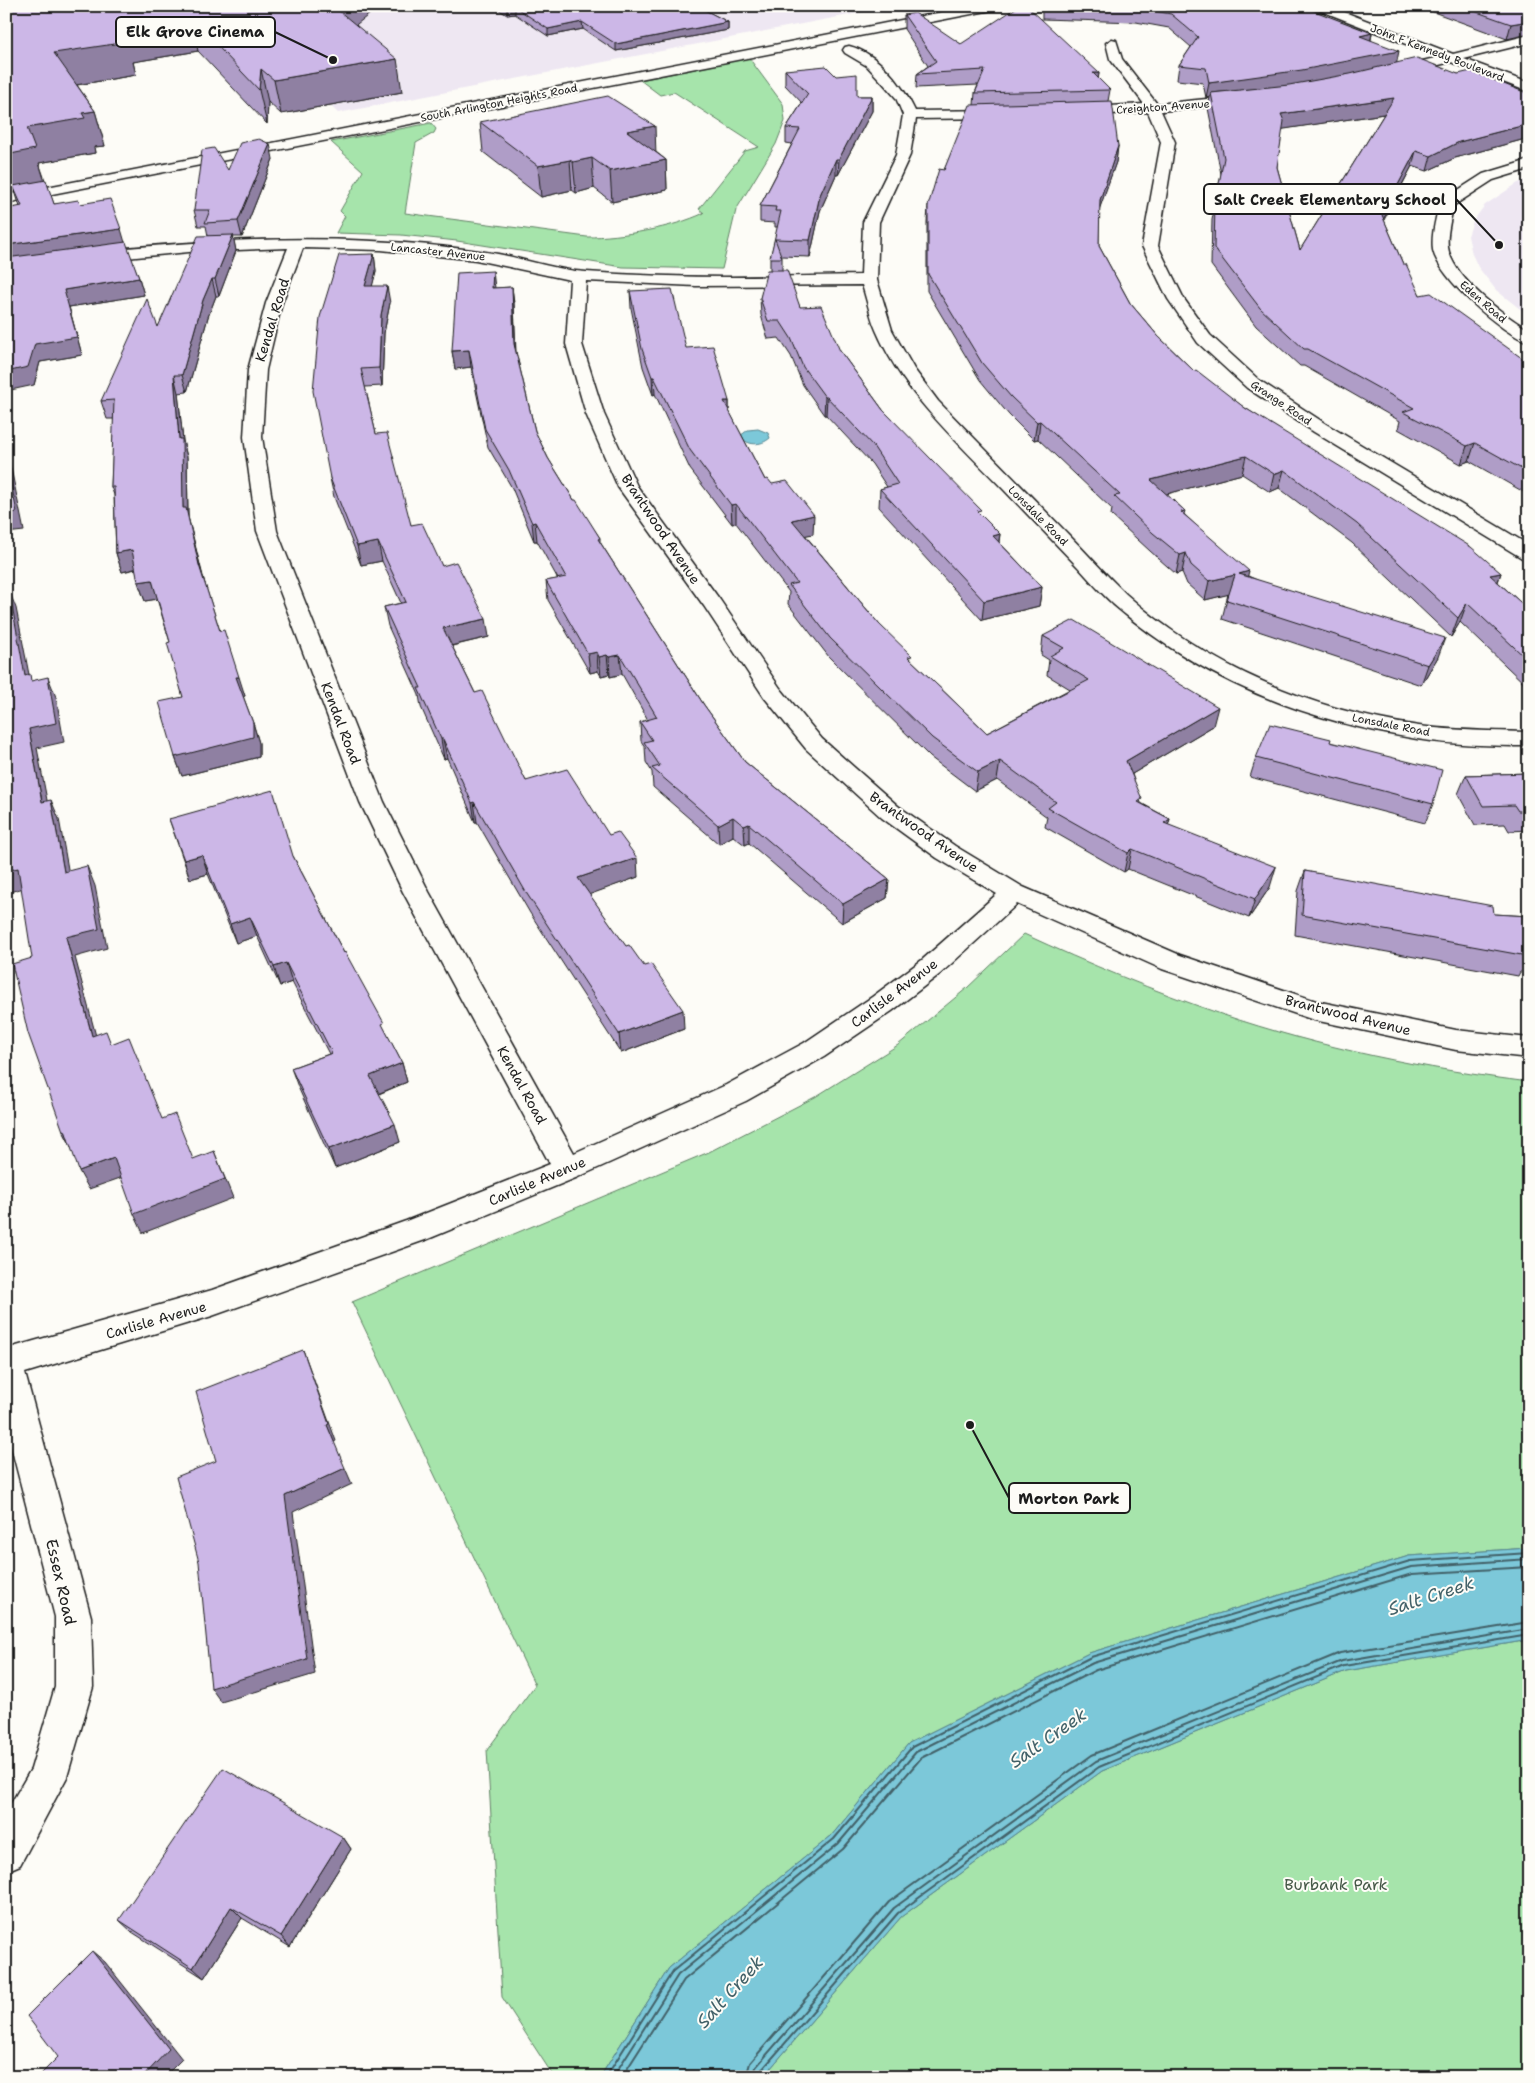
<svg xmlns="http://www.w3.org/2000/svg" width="1535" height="2083" font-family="'Shantell Sans',sans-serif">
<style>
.built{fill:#eee7f2}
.green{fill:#a6e4ab;stroke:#618064}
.water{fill:#7bc8d9;stroke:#55838d}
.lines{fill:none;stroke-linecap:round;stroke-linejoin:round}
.shore{stroke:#426168;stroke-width:2}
.minor-casing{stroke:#1c1c1c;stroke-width:3}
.major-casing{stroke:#1c1c1c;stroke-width:3}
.minor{fill:#fdfcf7;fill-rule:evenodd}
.major{fill:#fdfcf7;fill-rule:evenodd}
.wall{fill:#af9dc7;stroke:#1c1c1c;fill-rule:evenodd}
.shaded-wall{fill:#8f80a2;stroke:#1c1c1c}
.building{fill:#ccb7e7;stroke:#1c1c1c;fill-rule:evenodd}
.labels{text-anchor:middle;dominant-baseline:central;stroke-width:4;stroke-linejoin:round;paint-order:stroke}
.far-street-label{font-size:11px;fill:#1c1c1c;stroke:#fdfcf7}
.street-label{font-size:14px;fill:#1c1c1c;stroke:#fdfcf7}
.near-street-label{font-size:16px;fill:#1c1c1c;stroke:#fdfcf7}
.near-park-label{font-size:16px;fill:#455847;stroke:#fdfcf7}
.near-water-label{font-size:18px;font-style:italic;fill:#426168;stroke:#fdfcf7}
.leader{fill:none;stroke:#1c1c1c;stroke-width:2}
.callout-dot{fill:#1c1c1c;stroke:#fdfcf7;stroke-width:2}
.callout{fill:#fdfcf7;stroke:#1c1c1c;stroke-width:2}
.callout-label{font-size:15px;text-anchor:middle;font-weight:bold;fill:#1c1c1c}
</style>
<rect width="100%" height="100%" fill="#fdfcf7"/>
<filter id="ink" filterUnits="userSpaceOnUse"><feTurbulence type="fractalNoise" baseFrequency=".02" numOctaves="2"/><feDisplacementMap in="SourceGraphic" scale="10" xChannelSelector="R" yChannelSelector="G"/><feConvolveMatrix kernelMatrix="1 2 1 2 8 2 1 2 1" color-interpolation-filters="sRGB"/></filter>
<g filter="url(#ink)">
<!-- built -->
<path class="built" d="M286,6H896L338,113L236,17Z
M1529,179V316L1496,290L1478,267L1472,254L1468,236L1473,221L1485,205L1518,183Z"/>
<!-- green -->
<path class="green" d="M749,58L783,104L785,121L776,144L736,210L722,269L623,267L457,241L401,235L336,233L345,216L340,211L363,171L331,142L431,123L436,129L434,133L416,143L405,213L587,237C621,237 673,228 704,213L699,209L745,151L759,147L674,92L660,95L640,80Z
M1024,934C1089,964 1154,991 1221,1014C1321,1048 1425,1069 1529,1082V1548L1409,1556L1089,1653L909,1743L831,1836L669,1968L600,2077H554L502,1997L487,1750L535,1685L352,1302L709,1152L815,1097L898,1045L967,988Z
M1529,1640V2077H763L901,1917L1102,1771L1346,1671Z"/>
<!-- water -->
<path class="water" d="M758,429L768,433L770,438C761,446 747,446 740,436L748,430Z
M1529,1548V1640L1346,1671L1102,1771L901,1917L763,2077H600L669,1968L831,1836L909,1743L1089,1653L1409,1556Z"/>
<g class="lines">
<!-- shore -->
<path class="shore" d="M606,2077L673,1971L834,1839L912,1747L1091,1657L1410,1561L1529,1553
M613,2077L678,1975L838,1844L916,1752L1093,1663L1411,1567L1529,1559
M622,2077L684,1980L843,1849L921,1758L1096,1670L1412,1574L1529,1567
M746,2077L750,2063L889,1902L1092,1755L1340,1653L1529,1622
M754,2077L756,2067L894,1908L1096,1761L1342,1661L1529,1629
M760,2077L761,2071L898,1913L1099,1767L1344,1666L1529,1635"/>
<defs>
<path id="minor" d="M1312,6H1329L1453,54L1529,35V43L1464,59L1529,83V92L1451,62L1394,76L1389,75L1388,72L1389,69L1439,57L1314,8Z
M1112,39L1116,40L1122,59L1157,104L1246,95L1253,99L1246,103L1161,111L1175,142L1158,246L1184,299L1210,335L1259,380L1326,424L1529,545V560L1522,558L1314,432L1247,388L1198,343L1168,299L1142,246L1161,142L1148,112L1075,116L1068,112L1075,108L1144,104L1110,59L1106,43Z
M849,46C878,53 903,85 915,111L1004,110L1011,114L1004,118L916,119L910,155L879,222L877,280L892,330L914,369L938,401C981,445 1023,488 1065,531C1086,552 1105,574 1126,594C1206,666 1313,711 1419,726C1456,731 1492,731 1529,732V746C1491,746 1454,745 1417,739C1305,721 1199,679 1113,604C1100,592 1089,579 1077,566C1053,541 1029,516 1005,491C958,442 903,394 876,330C870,316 867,300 862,285L696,286L586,281L582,344L604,414L637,486L720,600L780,688L822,739L898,806L955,846L1023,887L1180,955L1316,1001L1456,1030L1529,1038V1058L1456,1050L1314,1020L1162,969L1017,904L940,974L892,1011L824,1057L746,1101L578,1177L428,1239L212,1316L25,1373L91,1617L93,1687L67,1777L20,1865L6,1871V1812L31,1769L55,1687V1617L6,1427V1349L212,1290L406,1221L550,1164L403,892L360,802L257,531L244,437L248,370L266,303L288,248L189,252L94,261L88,259L86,256L88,253L94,251C206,240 318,234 430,245C454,248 479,250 503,255C531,261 558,270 586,272C678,279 770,277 861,275L863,222L896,155L903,115L896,98L882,82L867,66L845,53L843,50L845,47ZM303,248L381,250L476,260L570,280L566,344L586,414L618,487L704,606L764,697L806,749L882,818L937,858L997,894L922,960L872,997L804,1043L726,1085L574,1153L429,892L384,802L277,531L262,437L266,370L282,303Z
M1529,160V169L1493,180L1453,206C1451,220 1445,238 1449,252C1457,281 1504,315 1529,330V342C1503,335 1438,277 1433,250C1431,235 1436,219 1439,204L1441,201L1483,174Z"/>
<path id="major" d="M973,6H998L992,10L6,203V195Z"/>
</defs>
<!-- minor casing -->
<use href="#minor" class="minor-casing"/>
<!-- major casing -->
<use href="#major" class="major-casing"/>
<!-- minor -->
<use href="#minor" class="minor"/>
<!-- major -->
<use href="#major" class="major"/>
</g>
<!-- wall -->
<path class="wall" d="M6,6L356,25L402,92L281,114L268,102L267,124L198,51L133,62L136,75L77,85L95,111L105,146L94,147L95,153L39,163L45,180L54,204H80L125,242L139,278L144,295L69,307L82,355L40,362L34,385L20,207L15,191H14L6,172Z
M478,6H697L728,22V30L616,51L583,29L548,36L515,14L507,15L495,7L482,9Z
M1042,6H1315L1314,11L1372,33L1371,40L1396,63L1458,74L1529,94V138L1455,158L1427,171L1412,166L1384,220L1403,264L1420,295L1526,361L1529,360V495L1469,461L1461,464L1398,429L1400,421L1304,366H1300L1256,326L1211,265L1212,220L1221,174L1208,108L1210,97L1206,98L1203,83L1177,80L1179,65L1191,47L1169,28L1136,22L1042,19ZM1384,114L1300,250L1277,167L1282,129Z
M1417,6H1529L1507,39Z
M904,15L961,44L1099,73L1098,79L1110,90L1108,101L1118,146L1116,162L1099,209V246L1130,303L1158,336L1194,371L1245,408L1501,573L1498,582L1529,610V688L1460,622L1451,637L1352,543L1279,488L1270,492L1242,474L1166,494L1185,511L1184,514L1248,576L1438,657L1421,685L1222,619L1228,594L1205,600L1187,584L1182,572L1176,574L1150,551L1111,515L1112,509L1038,439L1034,440L1009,415L980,380L927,291V222L928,206L944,170L974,105L975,93L978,85L916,88L917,74L928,66L904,29Z
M1529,37V47L1526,46Z
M785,70L836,76L857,96H872V111L838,175H836L820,211L810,257L781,256L782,258V270L800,307L840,351L883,410L980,515L1000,534L999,542L1042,587L1039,606L982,620L879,507L880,489L887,487L872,464L826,415H824L803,385L791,356L779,338L768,339L761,315L760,298L770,270V258L778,227H775V223L760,222V206L792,144L786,143V128L802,103L785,85Z
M480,122L656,152L666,160L667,190L612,202L594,188L576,193L572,190L541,197L483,152Z
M273,159L242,237H233L236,251L219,296H216L208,317L187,392L178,393L183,441L187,457L188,517L203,578L220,631L245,696H243L253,723L259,743V757L182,776L175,757L183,697L170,642L157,599L145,601L138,582L136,569L122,572L116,553L114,495L111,487L114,419H107L101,401L158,327L208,236L206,226H198L194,210L228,170Z
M374,254L376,271L372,286L390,303L384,333L382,386L365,387L376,434L411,525L442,566L489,637L452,646L475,693L526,781L609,835L638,877L589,894L684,1029L621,1053L530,913L477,822H475L447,758L444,759L421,707L419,695L388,626L384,607L401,603L382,561L361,565L334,497L330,478Z
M512,287L514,304L516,352L535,431L548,458L574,500L600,538V542L704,705L745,762L889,879L887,898L842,923L749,843L745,845L733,836L719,844L653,787L652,772L646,762L645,747L641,741L640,722L648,720L622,674L610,677L609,674L601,676L598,671L590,673L548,600L546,581L558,579L537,541H534L512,488L488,447L471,367L455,369L452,351L495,288Z
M630,291L686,348L729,401V411L765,480L772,484L813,534L805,535L879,624L911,660L987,733L1070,689L1047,675L1049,660L1041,655L1043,636L1213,726L1132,774L1141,803L1170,819L1168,825L1270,887L1249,918L1128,869L1124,872L1045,827L1047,817L997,780L975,791L930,757L829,657L788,604L789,592L736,523L732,524L690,469L655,394L653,395L643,367L631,308Z
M1330,742L1433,804L1425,823L1250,777L1256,758Z
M1529,773V830L1509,831L1505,824L1475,825L1458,794L1466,775Z
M169,819L293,856L344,953L402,1063L407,1082L379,1094L400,1142L335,1168L298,1087L291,1068L329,1054L292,982L280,986L257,936L236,943L208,874L190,879Z
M1305,871L1494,914L1529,916V972H1520L1518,976L1295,935L1298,891Z
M343,1837L351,1849L290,1947L242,1918L204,1978L132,1932L119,1920Z"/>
<!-- shaded-wall -->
<path class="shaded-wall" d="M333,6H380L339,38Z
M482,6H495V7L482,9Z
M515,7V14L507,15V8Z
M191,18L198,51L133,62L136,75L64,87L54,53L118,30Z
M1529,21V34L1507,39L1511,24Z
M582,22L583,29L548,36V29Z
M728,22V30L616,51V44Z
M1372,33L1369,48L1360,36Z
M1399,51L1396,66L1299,85L1211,93L1210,97L1206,98L1209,83Z
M397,59L402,92L281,114L274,80Z
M261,69L268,102L267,124L259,90Z
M1093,73H1099L1097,88Z
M872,96V111L838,175L839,159Z
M1394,98L1390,113L1278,130L1281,114Z
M95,111L105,146L94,147L95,153L39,163L46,185L13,186L15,191H14L6,167V155L27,128L82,113Z
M1529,124V138L1455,158L1427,171L1431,156L1459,142Z
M655,126L656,156L627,131Z
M270,144L273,159L242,237L238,221Z
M1118,146L1116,162L1097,216L1100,200Z
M1416,151L1412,166L1377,231L1382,215Z
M592,158L594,188L576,193L573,162Z
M836,159V175L820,211L810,257V240L820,195Z
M570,160L572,190L541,197L538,166Z
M666,160L667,190L612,202L610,171Z
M121,229L126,246L6,262V245Z
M233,235L236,251L219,296L215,279Z
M374,254L376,271L368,303L365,286Z
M493,271L495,288H492Z
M139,278L144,295L69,307L82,355L40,362L34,385L6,391V372L35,344L64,290Z
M212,279L216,296L208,317L187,392L182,375L203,300Z
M387,286L390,303L384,333L382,386L379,368L381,315Z
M512,287L514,304L516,362L514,344Z
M469,350L471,367L455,369L452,351Z
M174,375L178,393L183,441L187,457L188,517L205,584L183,508L179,439Z
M652,377H654L655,394L653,395Z
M825,397H827L826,415H824Z
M724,401H729V419Z
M1040,421L1038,439L1034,440L1037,422Z
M1475,443L1469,461L1461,464L1467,446Z
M6,444L24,531L6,533Z
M1246,456L1242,474L1148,499L1151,480Z
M1284,470L1279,488L1270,492L1274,474Z
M736,504V523L732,524L731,505Z
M814,515L813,534L792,538V520Z
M535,522L537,541H534L532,523Z
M1000,534L997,553L993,536Z
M378,542L382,561L361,565L357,546Z
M132,550L138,568L122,572L116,553Z
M1186,553L1182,572L1176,574L1180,555Z
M6,566L10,593L16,608L33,695L25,676L6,594Z
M1249,571L1244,590L1239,574Z
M1501,573L1494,592L1490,575Z
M1235,575L1230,594L1205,600L1209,581Z
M152,580L158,599L145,601L138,582Z
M1042,587L1039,606L982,620L984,601Z
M1467,603L1460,622L1451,637L1458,618Z
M486,619L489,637L446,647L443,628Z
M1445,638L1438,657L1421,685L1428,665Z
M597,652L598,671L590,673L588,654Z
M607,655L609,674L601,676L599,657Z
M620,655L622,674L610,677L609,657Z
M48,677L56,697L64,742L37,748L51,821L42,802L29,729Z
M236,677H239L245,696L242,697Z
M1218,707L1213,726L1122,780L1126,761Z
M253,723L259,743V757L182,776L175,757Z
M441,739H443L447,758L444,759Z
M1000,761L997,780L975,791L978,772Z
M51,800L59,819L72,891L64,872Z
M474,802L477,822H475L472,803Z
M733,817V836L719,844L718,825Z
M1170,819L1165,838L1164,823Z
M749,824V843L745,845L744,826Z
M1132,849L1128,869L1124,872L1128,853Z
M202,855L208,874L190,879L184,860Z
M637,858L638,877L580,898L578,878Z
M87,866L95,886L107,948L75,957L101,1055L92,1036L66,937Z
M1276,867L1270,887L1249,918L1255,899Z
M18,868L27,887L6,893V871Z
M889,879L887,898L842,923L843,904Z
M250,917L257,936L236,943L230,924Z
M286,963L292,982L280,986L274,967Z
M683,1010L684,1029L621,1053L619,1034Z
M402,1063L407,1082L375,1095L370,1076Z
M395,1124L400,1142L335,1168L329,1149Z
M65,1130L73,1150L63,1131Z
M214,1151L233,1198L143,1233L134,1214Z
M114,1158L123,1177L89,1189L79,1171Z
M303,1350L336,1441L334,1442L327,1425Z
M345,1468L352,1484L293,1512L315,1674L221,1702L211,1688L285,1496Z
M343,1837L351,1849L290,1947L281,1936Z
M231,1907L242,1918L204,1978L193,1968Z
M92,1951L105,1962L182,2059L164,2077H143Z"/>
<!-- building -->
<path class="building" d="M6,6H333L397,59L274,80L261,69L259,90L191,18L118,30L128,42L54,53L95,111L82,113L85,118L27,128L35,149L6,155Z
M503,6H697L728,22L616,44L582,22L548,29L515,7L507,8Z
M1019,6H1027L1099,73H1093L1110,90L975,93L985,70L917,74L936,61L904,15L915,13L961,44Z
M1073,6H1313L1312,10L1372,33L1360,36L1399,51L1302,70L1209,83L1206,68L1179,65L1198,37L1171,14L1138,8Z
M1460,6H1529V21L1511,24Z
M1417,58L1458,74L1471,71L1529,94V124L1459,142L1431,156L1416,151L1382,215L1403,264H1406L1420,295L1431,293L1526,361L1529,360V473L1475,443L1467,446L1403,412L1414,408L1308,349H1304L1260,308L1214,248L1215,204L1224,158L1211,93L1289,85L1350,74ZM1394,98L1300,250L1277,167L1284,121L1281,114Z
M826,66L836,76L857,74V96H872L839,159H836L820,195L810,240L775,239L782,258H770L781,211H775L776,207L760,206L800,129L786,128L808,94L785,70Z
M608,96L655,126L627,131L666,160L610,171L592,158L573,162L570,160L538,166L480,122Z
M1112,101L1118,146L1100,200L1099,246L1130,303L1158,336L1194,371L1196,370L1245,408L1471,547L1501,573L1490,575L1529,610V661L1467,603L1458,618L1357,524L1284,470L1274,474L1246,456L1151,480L1185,511L1181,512L1249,571L1239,574L1445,638L1428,665L1227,600L1235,575L1209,581L1191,565L1186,553L1180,555L1153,533L1114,496L1120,495L1040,421L1037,422L1011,397L982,363L928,274V206L939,169L944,170L970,105Z
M259,139L270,144L238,221L205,223L210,210H194L202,150L214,148L228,170L240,143Z
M46,180L54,204L78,200L80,204L110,199L121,229L6,245V209L22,206L13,186Z
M233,235L215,279H212L203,300L182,375H174L179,439H182L183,508H186L199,565L220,631L224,630L239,677H236L253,723V737L175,757L159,702L183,697L167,643L170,642L152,580L138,582L132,550L116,553L114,487H111L114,400L101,401L147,299L158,327L198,236Z
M126,242L139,278L64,290L77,337L35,344L28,367L6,372V258Z
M374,254L365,286H387L381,315L379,368L361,369L376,434L387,433L411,525L422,523L442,566L456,562L486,619L443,628L475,693L482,691L526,781L567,769L609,835L618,832L637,858L578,878L626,946L629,945L644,966L651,964L683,1010L619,1034L527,894L474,802L472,803L443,739H441L418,688H421L384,607L406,602L378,542L357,546L330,478L313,391L320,317L339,255Z
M767,270H787L800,307L821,306L840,351L883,410L981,510L977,511L1000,534L993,536L1042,587L984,601L880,489L898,484L873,446L827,397H825L803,367L791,338L780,321H768L760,298Z
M493,271L492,288L512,287L514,344L535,431L548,458L574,500H576L600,538L598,539L704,705L745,762L889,879L843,904L749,824L744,826L733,817L718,825L652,768L660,766L644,742L652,740L640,722L657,717L620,655L609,657L607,655L599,657L597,652L588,654L546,581L566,577L535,522L532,523L509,470L485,429L469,350L452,351L457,273Z
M672,289L686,348L713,346L729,401H724L765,480L768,479L772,484L787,481L814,515L792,520L879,624L912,656L908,657L987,733L1089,680L1050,656L1064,648L1043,636L1074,620L1218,707L1126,761L1142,799L1138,802L1170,819L1164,823L1276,867L1255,899L1132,849L1128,853L1048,808L1056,802L1000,761L978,772L932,738L830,638L789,585L797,583L736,504L731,505L690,450L654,377H652L642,349L630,291Z
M6,460L17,512L6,514Z
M9,589L25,676L30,674L31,681L48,677L56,723L29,729L42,802L51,800L64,872L87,866L99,929L66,937L92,1036L106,1031L111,1044L129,1037L162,1119L175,1114L193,1159L214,1151L225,1179L134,1214L114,1158L79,1171L65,1130L63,1131L28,1033L12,964L32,958L18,868L6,871V590Z
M1270,724L1331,739L1330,742L1442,770L1433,804L1256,758Z
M1529,773V811H1518L1514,805L1483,806L1466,775Z
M273,790L293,856L344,953L345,952L384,1023L382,1024L402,1063L370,1076L395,1124L329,1149L291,1068L332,1053L286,963L274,967L250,917L230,924L202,855L184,860L169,819Z
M1305,871L1493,906L1494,914L1529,916V952H1527V956L1302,915Z
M303,1350L329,1424L327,1425L345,1468L285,1496L307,1659L211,1688L199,1562L176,1477L216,1461L196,1392Z
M223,1768L343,1837L281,1936L231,1907L193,1968L119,1920Z
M92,1951L169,2049L143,2077H38L58,2057L27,2016Z"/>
</g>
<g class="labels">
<!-- far-street labels -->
<g class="far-street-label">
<text transform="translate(1437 53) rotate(21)">John F Kennedy Boulevard</text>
<text transform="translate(499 103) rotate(-11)">South Arlington Heights Road</text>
<text transform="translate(1163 107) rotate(-4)">Creighton Avenue</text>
<text transform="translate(438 252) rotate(6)">Lancaster Avenue</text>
<text transform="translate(1483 302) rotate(41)">Eden Road</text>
<text transform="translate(1281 403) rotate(34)">Grange Road</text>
<text transform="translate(1038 516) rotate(45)">Lonsdale Road</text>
<text transform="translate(1391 725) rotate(11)">Lonsdale Road</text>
</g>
<!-- street labels -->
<g class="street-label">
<text transform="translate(272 320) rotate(-73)">Kendal Road</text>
<text transform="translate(661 529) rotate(56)">Brantwood Avenue</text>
<text transform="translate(341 723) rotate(69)">Kendal Road</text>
<text transform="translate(924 832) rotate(35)">Brantwood Avenue</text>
<text transform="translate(894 993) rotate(-37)">Carlisle Avenue</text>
<text transform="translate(1348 1015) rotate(14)">Brantwood Avenue</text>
<text transform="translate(522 1085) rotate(61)">Kendal Road</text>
<text transform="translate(537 1181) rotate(-23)">Carlisle Avenue</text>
<text transform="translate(156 1320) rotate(-16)">Carlisle Avenue</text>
</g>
<!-- near-street labels -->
<g class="near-street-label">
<text transform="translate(61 1582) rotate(77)">Essex Road</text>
</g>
<!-- near-park labels -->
<g class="near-park-label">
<text x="1336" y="1884">Burbank Park</text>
</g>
<!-- near-water labels -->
<g class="near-water-label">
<text transform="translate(1431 1596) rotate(-18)">Salt Creek</text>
<text transform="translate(1048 1738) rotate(-35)">Salt Creek</text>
<text transform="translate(730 1992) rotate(-48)">Salt Creek</text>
</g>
</g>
<!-- callouts -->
<path class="leader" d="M333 60L275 32M1499 245L1456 199M970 1425L1009 1498"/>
<g class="callout-dot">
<circle cx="333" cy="60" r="5"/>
<circle cx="1499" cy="245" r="5"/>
<circle cx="970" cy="1425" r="5"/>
</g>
<g class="callout">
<rect x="116" y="17" width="159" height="30" rx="5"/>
<rect x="1204" y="184" width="252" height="30" rx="5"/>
<rect x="1009" y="1483" width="121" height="30" rx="5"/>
</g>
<g class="callout-label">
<text x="195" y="37">Elk Grove Cinema</text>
<text x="1330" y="205">Salt Creek Elementary School</text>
<text x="1069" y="1504">Morton Park</text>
</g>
<!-- margin -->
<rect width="1535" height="2083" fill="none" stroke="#fdfcf7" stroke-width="25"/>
<rect x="12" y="12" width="1510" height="2058" fill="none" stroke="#1c1c1c" stroke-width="2" filter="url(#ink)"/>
</svg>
